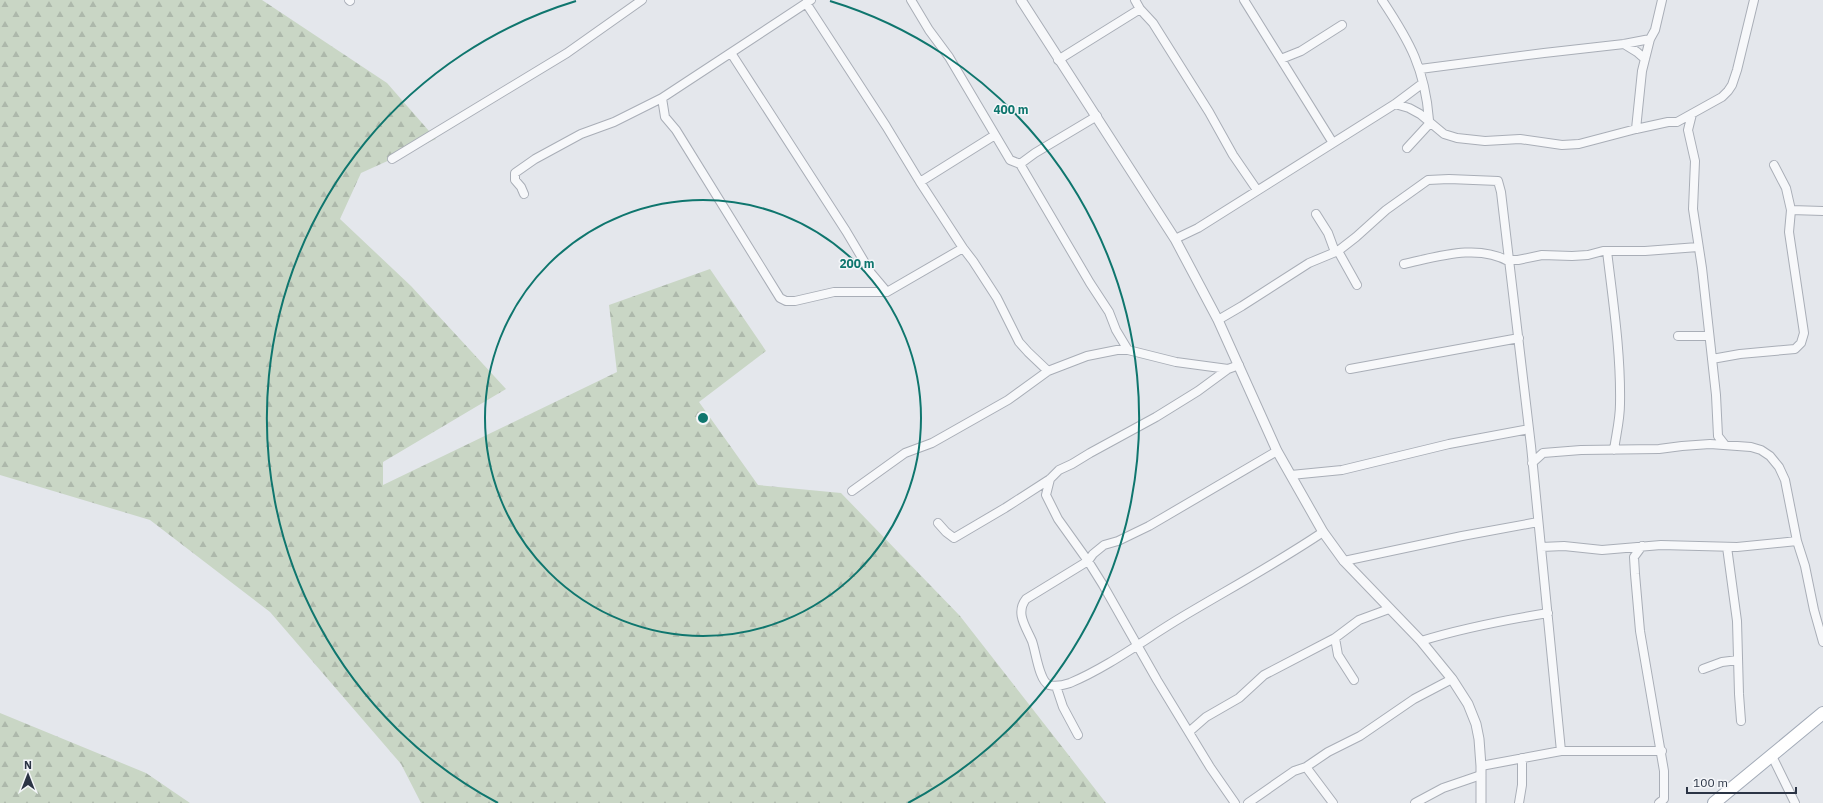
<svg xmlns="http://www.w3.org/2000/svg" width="1823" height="803" font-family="'IBM Plex Sans',sans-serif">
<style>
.forest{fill:url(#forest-firs)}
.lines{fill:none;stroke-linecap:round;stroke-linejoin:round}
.minor-casing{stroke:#a9aeb7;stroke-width:10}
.tertiary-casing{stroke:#a9aeb7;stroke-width:11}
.primary-casing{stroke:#a3abb8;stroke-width:14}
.minor{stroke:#f7f8fa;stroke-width:8}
.tertiary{stroke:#f7f8fa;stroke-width:9}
.primary{stroke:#fff;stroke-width:12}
.ring{fill:none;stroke:#0f766e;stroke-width:2}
.centre{fill:#0f766e;stroke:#f4f6f9;stroke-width:2}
.ring-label{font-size:12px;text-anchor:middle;font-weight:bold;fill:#0f766e;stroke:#f4f6f9;stroke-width:3;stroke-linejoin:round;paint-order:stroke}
</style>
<defs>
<pattern id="forest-firs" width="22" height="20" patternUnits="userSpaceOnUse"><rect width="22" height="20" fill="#c9d6c5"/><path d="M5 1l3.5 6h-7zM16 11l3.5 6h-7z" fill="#adb8ab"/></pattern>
</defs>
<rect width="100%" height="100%" fill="#e4e7ec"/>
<!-- forest -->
<path class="forest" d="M0,0H262L387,83L436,139L361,173L340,219L411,286L506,389L383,462V485L617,372L609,305L710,269L766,351L699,402L758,485L841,493L960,616L1106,803H421L401,764L270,612L150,520L0,475Z
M0,713L146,773L190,803H0Z"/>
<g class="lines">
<defs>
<path id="minor" d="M349,0L350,1
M811,0L662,98L665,117L676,130L780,298L786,301H795L834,292H887L963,248
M911,0L929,30L949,57L1010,160L1020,164L1035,153L1097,116
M1135,0L1140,9L1153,23L1209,112L1233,155L1257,190
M1244,0L1333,143
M1382,0C1410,42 1425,69 1429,120
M806,3L886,126L920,182L963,248L973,261L997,298L1019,342L1028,352L1048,371
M1624,44L1637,52L1645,59
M731,53L846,231L871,273L887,292
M1281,59L1301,51L1342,25
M1058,60L1140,9
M1420,69L1544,53L1624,44L1650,39
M1395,104L1409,108L1420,114L1444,134L1457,138L1485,141L1520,139L1562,145L1579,144L1636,129L1668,122H1677L1722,97L1728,91L1732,85L1737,70L1754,0
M1692,114L1688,130L1695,161L1693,209L1702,268L1716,395L1718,436L1725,445
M1636,129L1642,71L1650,39L1655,30L1662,0
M1407,148L1430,123
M392,159L567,53L642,0
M1020,164L1090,283L1109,312L1116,330L1128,350
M920,182L995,135
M524,194L521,187L515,180V173L535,159L581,134L614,122L662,98
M1791,210L1823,211
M1316,214L1328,233L1335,252
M1175,239L1198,228L1395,104L1423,83
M1338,251L1357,285
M1607,251C1613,302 1621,353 1620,404C1620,420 1616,435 1614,450
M1509,260H1518L1542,255L1572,256L1588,255L1603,251H1645L1698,247
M1404,264C1437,257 1478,243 1510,262
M1218,320L1242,306L1309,263L1338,251L1356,237L1386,210L1428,180L1449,179L1498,181L1501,192L1531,446L1561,751
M1678,336H1709
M1712,359L1740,354L1795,349L1801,343L1804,333L1789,232L1791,210L1786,188L1774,165
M1350,369L1519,338
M1277,451L1149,526L1118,541L1104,545L1093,554L1088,561L1026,599C1015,613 1026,627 1032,641C1036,652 1039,681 1049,685C1056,687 1064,685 1070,683C1110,666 1145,639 1182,617C1229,589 1277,563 1323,532
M1532,463L1543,453L1581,450L1659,449L1682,446L1710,444L1751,447L1761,450L1770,456L1779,467L1785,480L1797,541L1805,566L1814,610L1823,642
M1291,475L1342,470L1449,444L1529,429
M1050,479L1046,495L1058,519L1088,561L1103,585L1157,680L1210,767L1235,803
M852,491L905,453L932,443L1008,400L1048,371L1087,356L1117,350H1128L1176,362L1228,369
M938,523L946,532L954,538L1005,508L1050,479L1059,470L1072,464L1090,453L1156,417L1198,391L1228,369L1239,365
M1642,546L1634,557L1635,574L1640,631L1664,771V799L1659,803
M1541,547L1564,546L1602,550L1661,545L1737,547L1797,541
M1727,547L1737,621L1739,694L1741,721
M1344,561L1462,536L1538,522
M1335,638L1338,655L1354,680
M1421,641C1463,628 1505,620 1548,613
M1703,669L1722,662L1738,660
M1056,686L1063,707L1078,735
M1190,731L1206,717L1239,698L1264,675L1335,638L1359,620L1389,609
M1772,756L1795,803
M1481,766L1561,751H1662
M1306,767L1333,803
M1248,803L1294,771L1306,767L1328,752L1360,736L1414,699L1452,679
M1415,803L1443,788L1481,775
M1519,803L1522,785V758"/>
<path id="tertiary" d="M1021,0L1175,239L1218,320L1277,451L1323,532L1344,561L1421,641L1452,679L1468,704L1476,724L1479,739L1481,766V803"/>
<path id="primary" d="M1714,803L1823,713"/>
</defs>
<!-- minor casing -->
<use href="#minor" class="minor-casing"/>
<!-- tertiary casing -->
<use href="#tertiary" class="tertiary-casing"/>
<!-- primary casing -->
<use href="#primary" class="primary-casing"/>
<!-- minor -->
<use href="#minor" class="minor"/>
<!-- tertiary -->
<use href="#tertiary" class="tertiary"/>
<!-- primary -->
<use href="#primary" class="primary"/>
</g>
<!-- distance rings -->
<g class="ring">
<circle cx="703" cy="418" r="218"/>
<path d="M498 803A436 436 0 0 1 576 1M830 1A436 436 0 0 1 908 803"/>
</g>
<circle cx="703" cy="418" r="6" class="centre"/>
<g class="ring-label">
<text x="1011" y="114">400 m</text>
<text x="857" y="268">200 m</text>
</g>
<!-- north arrow -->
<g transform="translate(28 775)" stroke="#f4f6f9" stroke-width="3" paint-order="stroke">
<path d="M0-3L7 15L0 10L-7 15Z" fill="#2b3445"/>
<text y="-6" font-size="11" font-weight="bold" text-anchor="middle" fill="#2b3445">N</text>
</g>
<!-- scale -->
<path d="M1687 787v6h109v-6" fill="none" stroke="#2b3445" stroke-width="2"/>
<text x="1693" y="787" font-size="12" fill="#2b3445" stroke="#f4f6f9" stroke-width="3" paint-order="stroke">100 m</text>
</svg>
